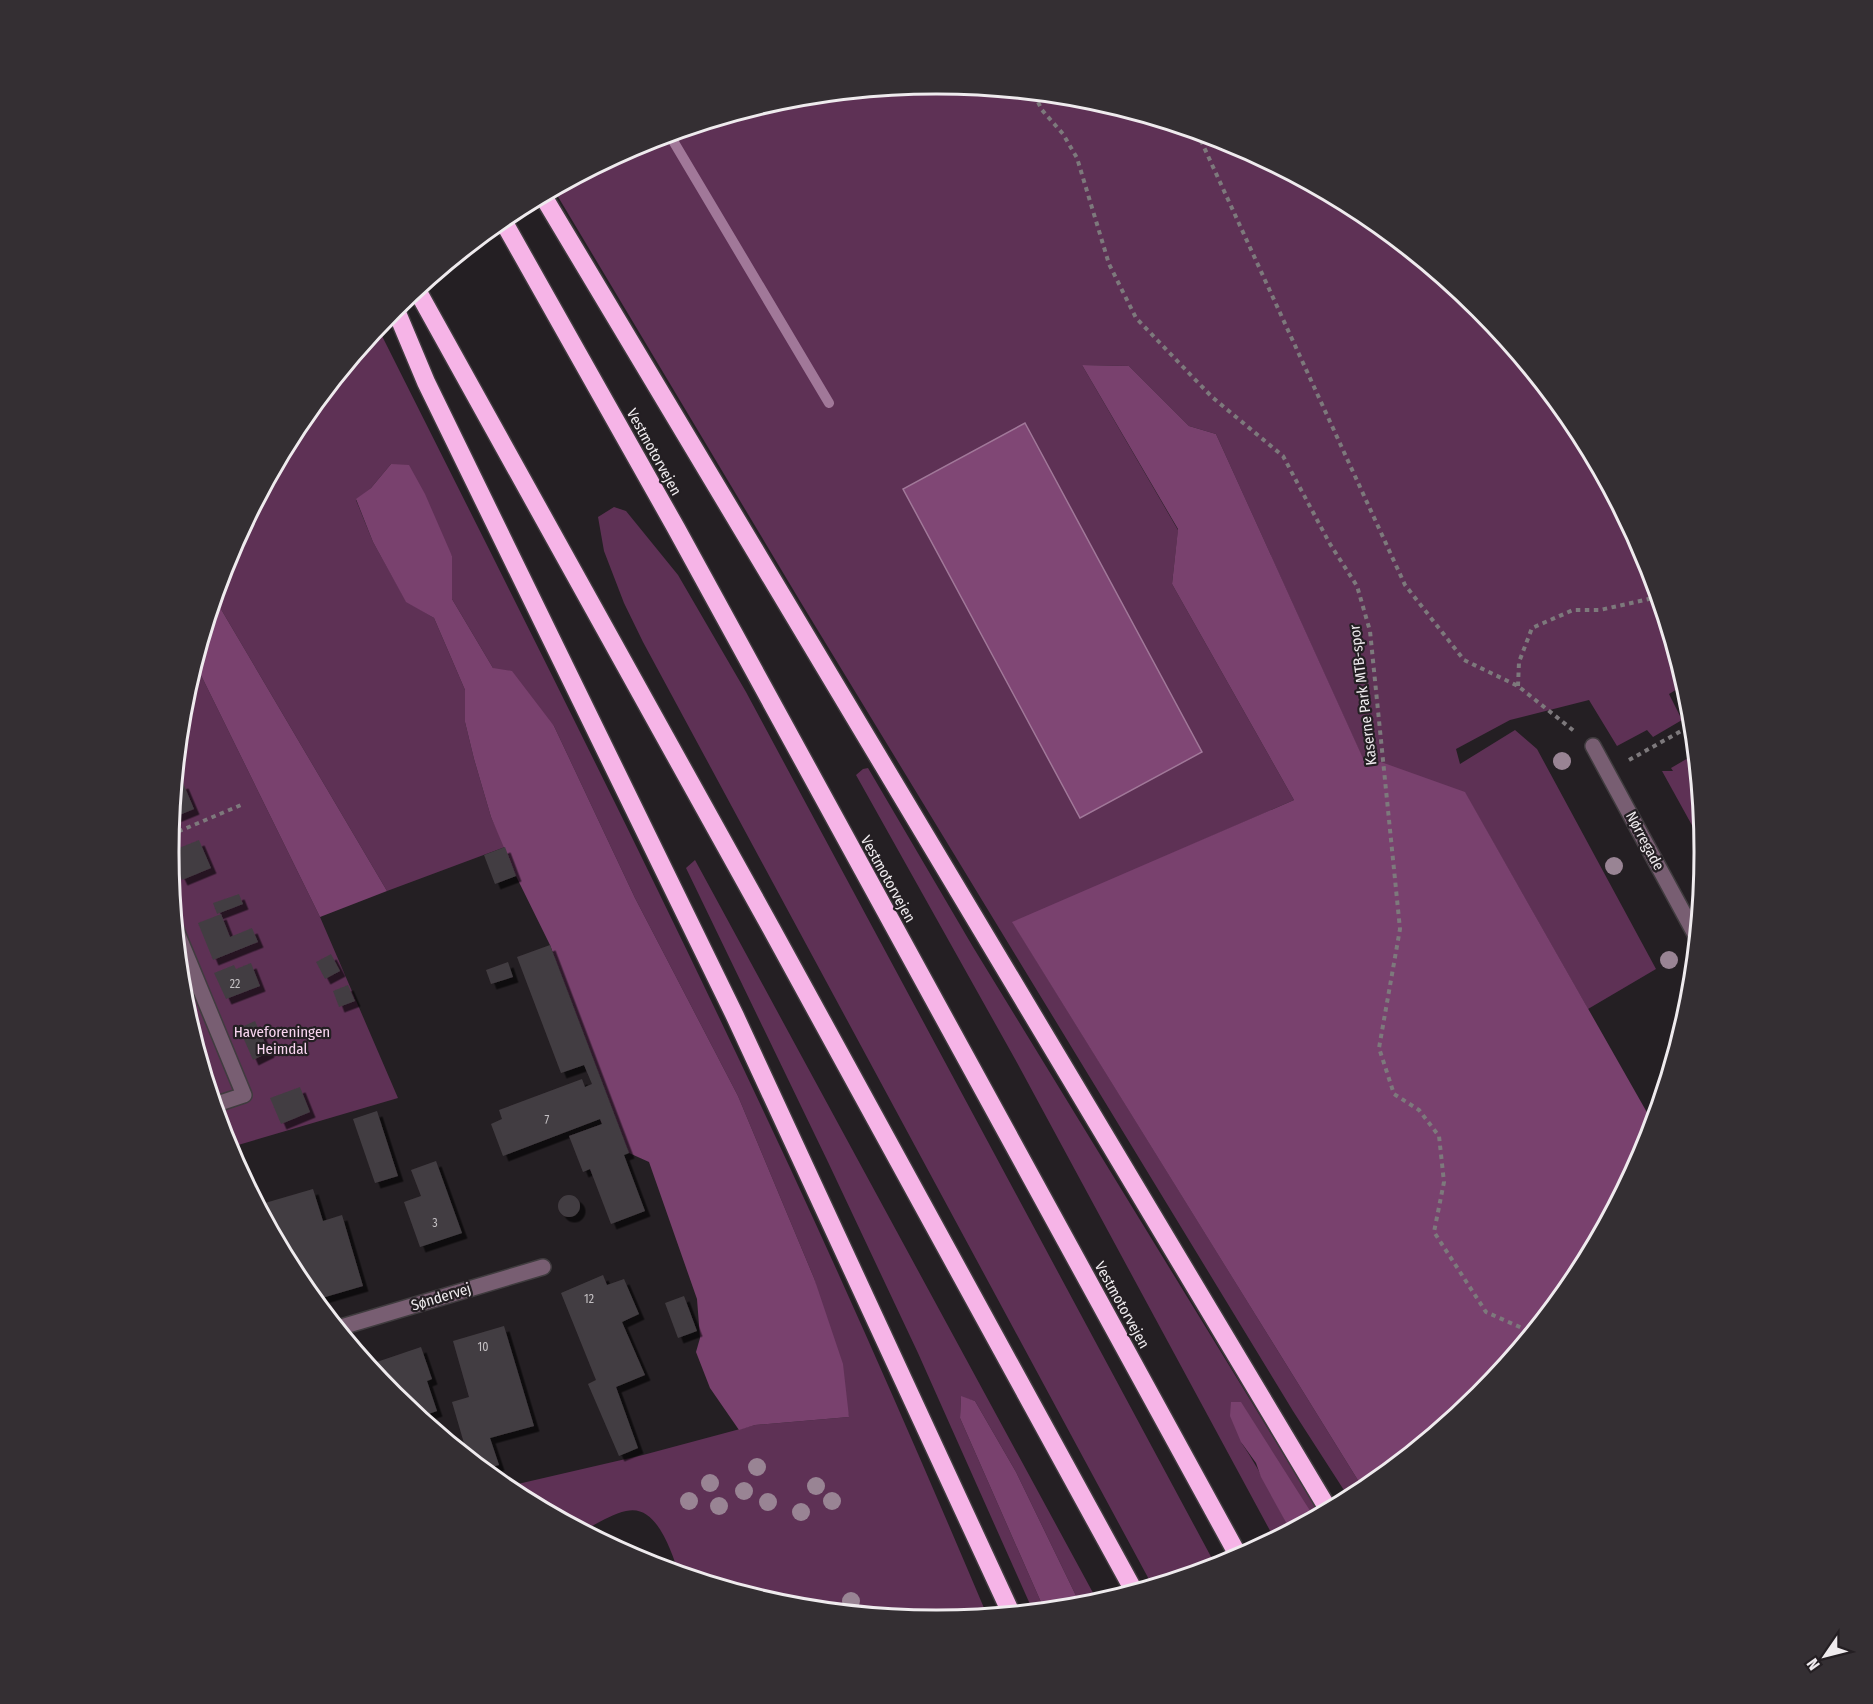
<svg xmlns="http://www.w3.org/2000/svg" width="1873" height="1704" font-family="'Fira Sans Condensed',sans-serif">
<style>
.green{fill:#5e3155}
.forest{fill:#79416e}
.water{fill:#804775;stroke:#a17899;stroke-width:1.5}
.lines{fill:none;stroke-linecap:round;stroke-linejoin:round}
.stream{stroke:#a17899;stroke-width:10}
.building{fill:#433d42;filter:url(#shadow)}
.street-casing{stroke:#403c3f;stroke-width:18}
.highway-casing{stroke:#403c3f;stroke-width:21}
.path{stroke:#7d797c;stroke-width:4;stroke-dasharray:4.5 4.5;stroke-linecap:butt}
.street{stroke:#785e72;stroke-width:15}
.highway{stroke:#f6b4e7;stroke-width:18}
.tree{fill:#998494}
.labels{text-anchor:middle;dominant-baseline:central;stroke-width:4.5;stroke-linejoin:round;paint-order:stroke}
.number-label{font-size:12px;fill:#c4c0c3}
.street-label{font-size:15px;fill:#efebee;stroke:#241f23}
.park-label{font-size:15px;fill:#f9d6f0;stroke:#241f23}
.rim{fill:none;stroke:#efebee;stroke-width:3}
</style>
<defs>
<filter id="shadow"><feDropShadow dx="5.5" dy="5.5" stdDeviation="0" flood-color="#0009"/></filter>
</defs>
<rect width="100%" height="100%" fill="#241f23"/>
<!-- green -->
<path class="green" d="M936,84L1087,99L1231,143L1363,214L1480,309L1575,426L1646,558L1684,685L1669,694L1682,720L1653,737L1647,730L1617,746L1589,700L1510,720L1456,749L1460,764L1515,730L1537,749L1656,969L1588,1009L1465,793L1367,768L1216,434L1189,426L1129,366L1082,365L1178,530L1172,584L1294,800L1013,923L1364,1490L1349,1498L1293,1411L800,601L554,190L643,142L787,99Z
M378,328C518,607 659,886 791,1170C859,1317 924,1466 987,1615L936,1620L786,1605L679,1573C671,1552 657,1503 626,1511C612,1514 597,1524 584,1530L505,1487L643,1455L755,1425L849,1417L814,1278L738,1096L635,898L554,726L493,668L452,599V556L391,464L371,488L356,500L373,542L406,601L434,618L465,690V722L474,759L491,817L505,847L387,891L215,599L227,558L298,425Z
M614,507L626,511L678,575L746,692L1216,1566L1152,1585L643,642L624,603L604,551L598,517Z
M195,663L320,917L398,1098L228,1148L183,1001L169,852L183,702Z
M1695,754L1704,847L1662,771H1673L1671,768Z
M868,768L973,947L1320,1514L1314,1517L1241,1442C1260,1470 1274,1500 1290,1530L1274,1538L1015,1059L856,775L863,769Z
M695,860L1098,1602L1081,1606L1016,1472L975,1401L961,1397L960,1418L1044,1609L1033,1611L918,1353L828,1162L686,868Z"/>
<!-- forest -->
<path class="forest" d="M1082,365L1129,366L1189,426L1216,434L1367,767L1381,762L1465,792L1653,1123L1646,1146L1575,1279L1479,1395L1364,1490L1012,922L1294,800L1172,584L1178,529Z
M391,464L409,465L425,494L452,556V599L493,668L512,671L554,726L635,898L738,1096L814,1278L843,1364L849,1417L755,1425L739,1430L710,1388L696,1352L700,1338L697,1299L649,1162L629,1153L550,945L516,876L491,817L474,759L465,722V690L434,618L406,602L373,542L356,499L371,488Z
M215,599L387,891L320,917L195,663Z
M961,1396L975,1401L1016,1472L1081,1606L1044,1609L960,1418Z
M1231,1402H1241L1314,1517L1290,1530L1261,1477L1256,1463L1241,1442L1230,1416Z"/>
<!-- water -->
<path class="water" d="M1025,423L1202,752L1080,818L903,489Z"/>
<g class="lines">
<!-- stream -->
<path class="stream" d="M669,134L829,403"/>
</g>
<!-- building -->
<path class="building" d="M183,783L194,809L172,818L175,786Z
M199,840L211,868L182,880L169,852Z
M505,847L516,876L495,884L484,855Z
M239,894L243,904L217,914L213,903Z
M221,914L230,937L252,928L258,942L213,960L198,923Z
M550,945L629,1153L624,1155L645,1211L611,1224L590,1169L583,1172L569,1136L602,1124L600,1119L503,1156L491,1124L502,1119L499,1110L582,1079L585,1087L592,1084L584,1065L561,1073L517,957Z
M331,954L340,971L325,979L316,962Z
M508,962L513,977L491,984L486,970Z
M251,963L260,986L226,999L214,973L234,965L236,969Z
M348,985L355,1001L339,1007L333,991Z
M255,1021L269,1052L253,1060L239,1028Z
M300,1087L310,1112L281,1124L270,1098Z
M377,1111L398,1176L375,1183L353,1119Z
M436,1161L462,1233L420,1247L404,1202L421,1196L411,1170Z
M313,1189L323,1221L342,1215L363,1286L315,1300L298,1278L275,1236L265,1203Z
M558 1206a11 11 0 1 1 22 0a11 11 0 1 1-22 0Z
M603,1275L607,1285L624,1279L639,1314L622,1322L645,1375L616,1387L638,1448L619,1456L588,1384L596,1380L561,1293Z
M684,1296L697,1331L678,1338L665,1303Z
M504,1326L534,1426L490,1438L499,1465L484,1469L468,1457L452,1402L469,1397L453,1341Z
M421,1347L432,1379L427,1381L437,1411L420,1417L412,1410L410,1405L407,1406L393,1395L368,1365Z
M635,1551L639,1560L628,1554Z"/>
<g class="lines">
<defs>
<path id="street" d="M1593,746L1696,936
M176,930L244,1095L214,1105
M338,1328L543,1267"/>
<path id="highway" d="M543,196L1328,1509
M502,219L676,528L1239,1557
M417,290L771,928L1134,1591
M395,308L426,382L735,1016L1011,1613"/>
</defs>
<!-- street casing -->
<use href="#street" class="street-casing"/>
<!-- highway casing -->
<use href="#highway" class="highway-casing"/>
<!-- path -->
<path class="path" d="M1034,94L1042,110L1063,134L1077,158L1109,264L1136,318L1212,397L1283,456L1330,544L1357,586L1370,631L1400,929L1379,1048L1394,1094L1419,1110L1439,1136L1444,1182L1434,1232L1486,1312L1531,1332
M1197,132L1405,585L1464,660L1518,686L1574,731
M1518,686L1519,662L1532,628L1573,610H1600L1658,597
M1629,760L1692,725
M170,835L241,805"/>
<!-- street -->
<use href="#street" class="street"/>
<!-- highway -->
<use href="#highway" class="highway"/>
</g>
<!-- trees -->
<g class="tree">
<circle cx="1562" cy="761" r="9"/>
<circle cx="1614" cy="866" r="9"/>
<circle cx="1669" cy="960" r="9"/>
<circle cx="757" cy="1467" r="9"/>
<circle cx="710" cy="1483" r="9"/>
<circle cx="816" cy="1486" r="9"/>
<circle cx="744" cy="1491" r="9"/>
<circle cx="689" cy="1501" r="9"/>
<circle cx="832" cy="1501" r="9"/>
<circle cx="768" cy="1502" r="9"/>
<circle cx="719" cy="1506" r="9"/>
<circle cx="801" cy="1512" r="9"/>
<circle cx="851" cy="1601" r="9"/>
</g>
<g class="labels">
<!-- number labels -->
<g class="number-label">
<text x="235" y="984">22</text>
<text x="547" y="1120">7</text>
<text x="435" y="1223">3</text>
<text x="589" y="1299">12</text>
<text x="483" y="1347">10</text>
</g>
<!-- street labels -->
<g class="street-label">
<text transform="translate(654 452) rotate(61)">Vestmotorvejen</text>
<text transform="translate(1363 695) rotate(-97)">Kaserne Park MTB-spor</text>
<text transform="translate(1645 841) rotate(62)">Nørregade</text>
<text transform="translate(888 879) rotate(61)">Vestmotorvejen</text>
<text transform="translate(441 1297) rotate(-17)">Søndervej</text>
<text transform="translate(1122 1305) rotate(61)">Vestmotorvejen</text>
</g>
<!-- park labels -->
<g class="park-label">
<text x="282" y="1032">Haveforeningen<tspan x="282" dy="17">Heimdal</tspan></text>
</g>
</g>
<!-- crop -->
<path d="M0 0H1873V1704H0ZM936 94H937A757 757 0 0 1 1694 851V853A757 757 0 0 1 937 1610H936A757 757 0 0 1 179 853V851A757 757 0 0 1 936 94Z" fill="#342f33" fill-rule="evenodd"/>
<path class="rim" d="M936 94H937A757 757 0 0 1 1694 851V853A757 757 0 0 1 937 1610H936A757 757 0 0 1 179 853V851A757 757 0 0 1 936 94Z"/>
<!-- north arrow -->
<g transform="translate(1825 1656) rotate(235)" stroke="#241f23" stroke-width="4.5" paint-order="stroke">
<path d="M0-4.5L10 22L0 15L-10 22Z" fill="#efebee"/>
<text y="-9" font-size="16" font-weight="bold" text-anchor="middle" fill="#efebee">N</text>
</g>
</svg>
